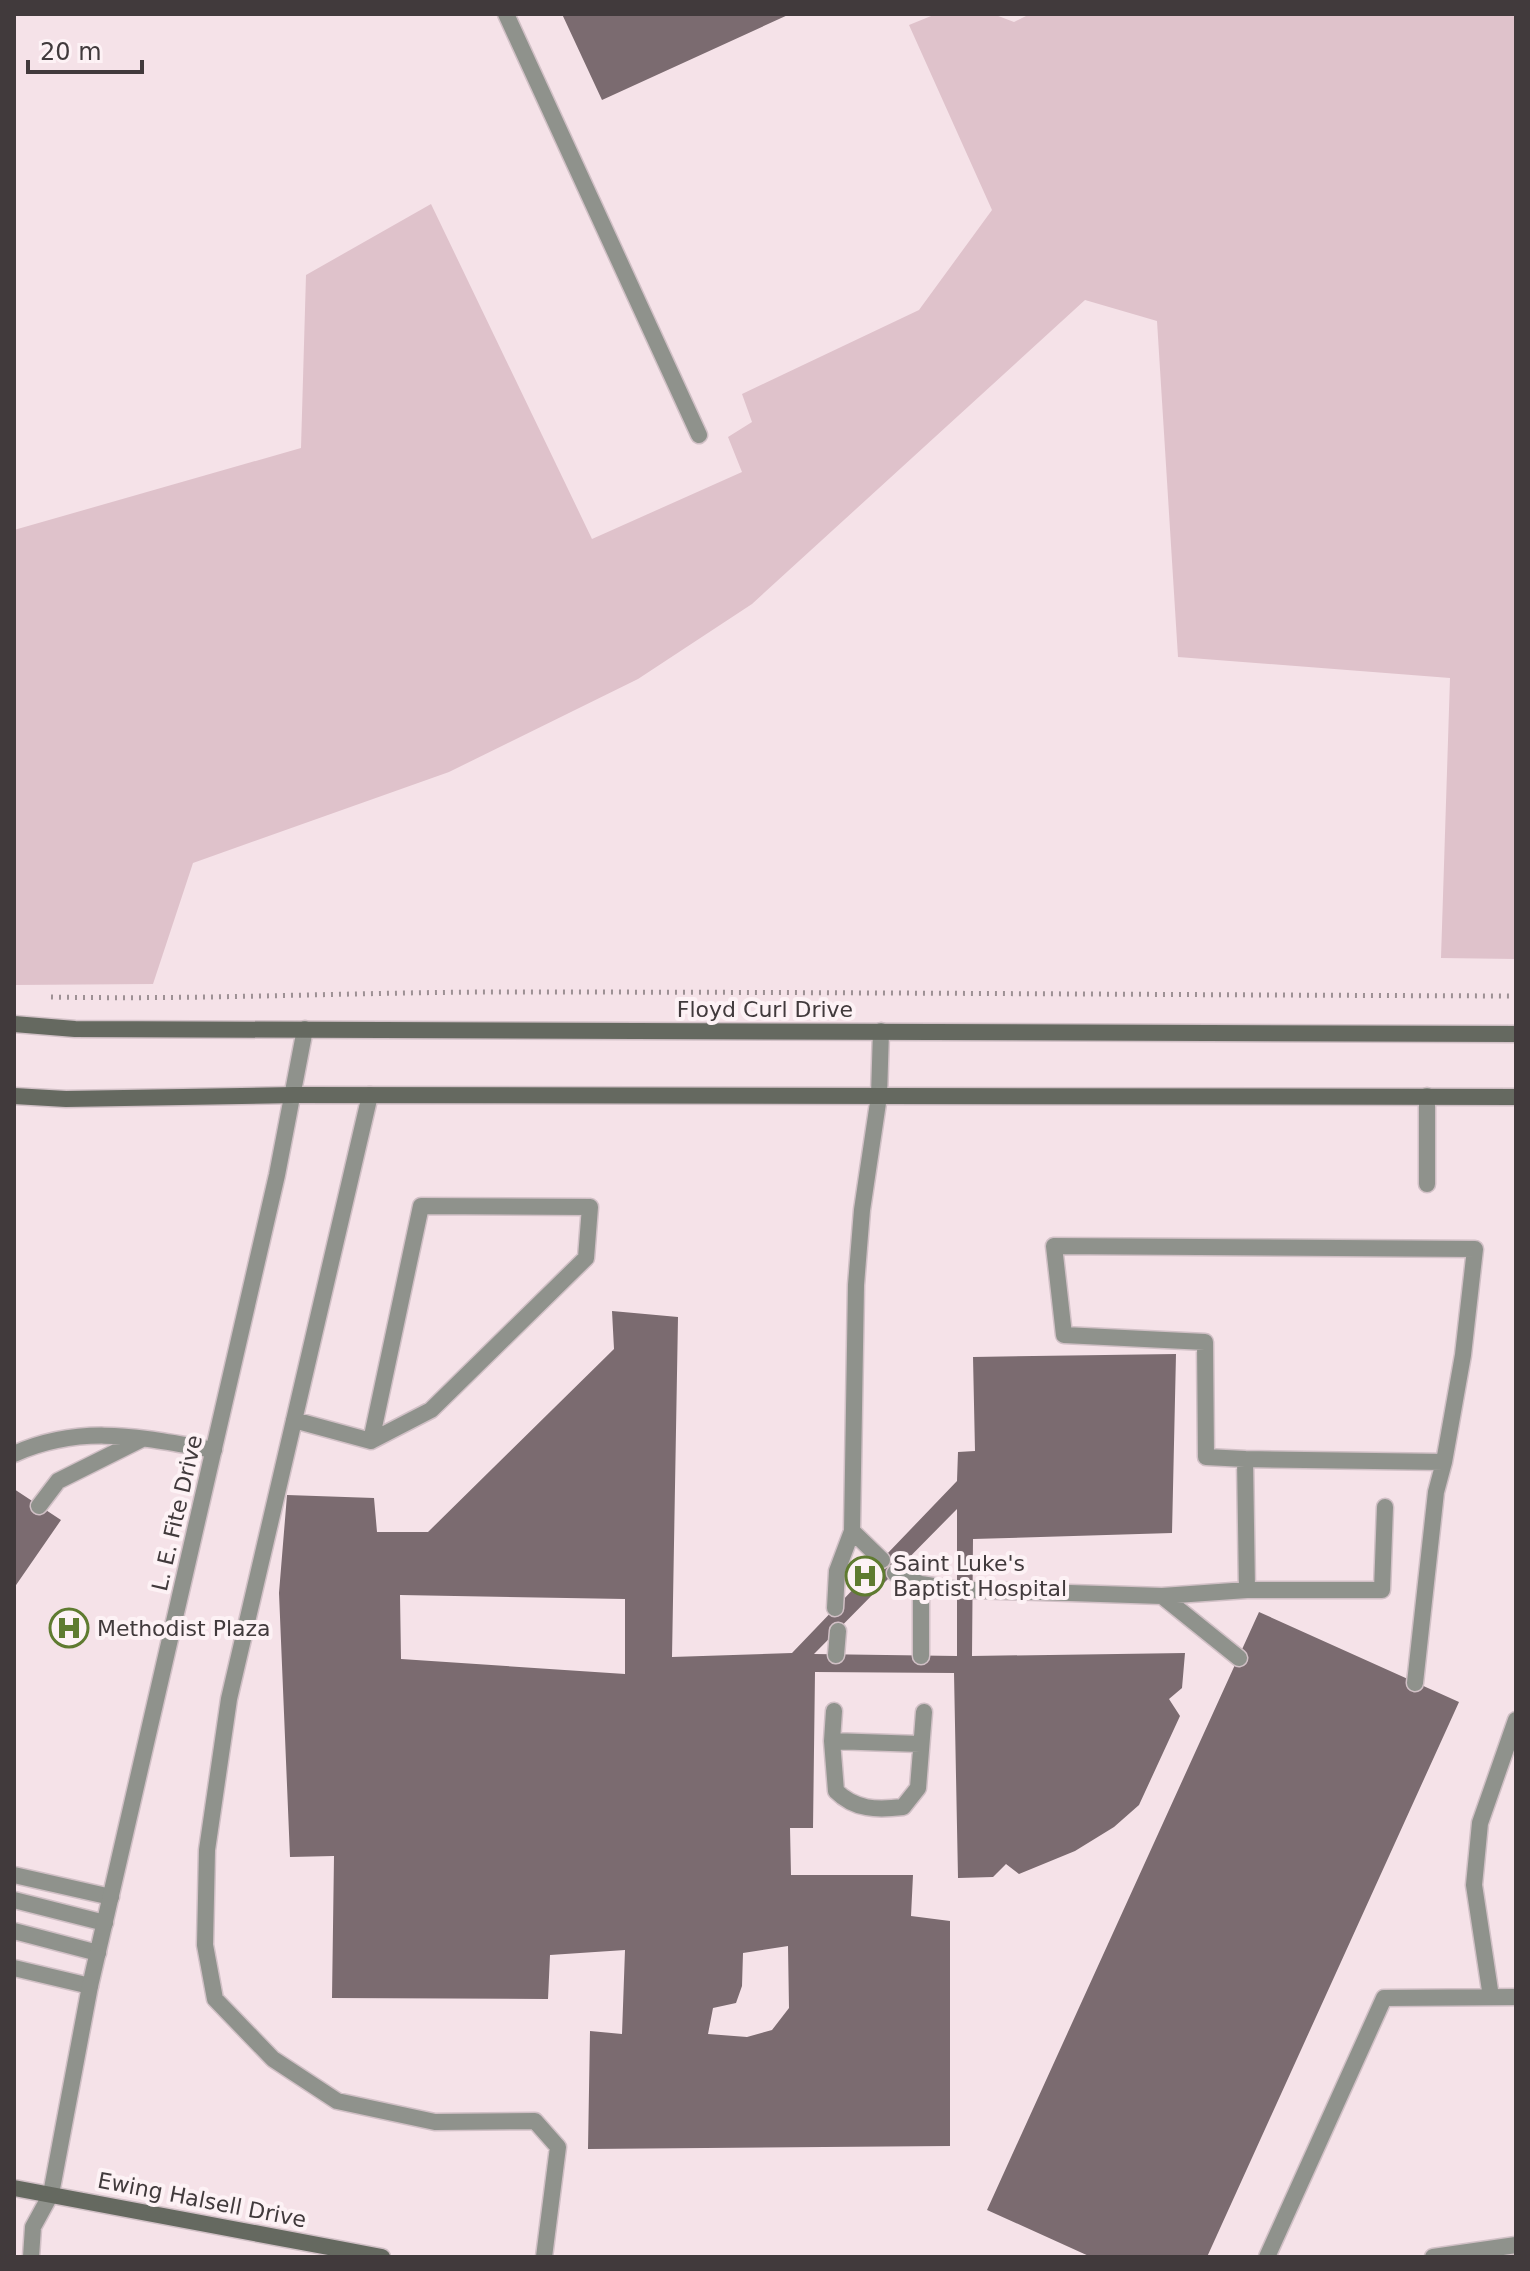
<svg xmlns="http://www.w3.org/2000/svg" width="1530" height="2271" font-family="'DejaVu Sans',sans-serif">
<style>
.green{fill:#dfc2cb}
.building{fill:#7b6b70;fill-rule:evenodd}
.lines{fill:none;stroke-linecap:round;stroke-linejoin:round}
.lane-casing{stroke:#d1c0c6;stroke-width:19}
.street-casing{stroke:#d1c0c6;stroke-width:19}
.secondary-casing{stroke:#d1c0c6;stroke-width:19}
.path{stroke:#9d9094;stroke-width:5;stroke-dasharray:2 6;stroke-linecap:butt}
.lane{stroke:#8f928c;stroke-width:16}
.street{stroke:#8f928c;stroke-width:16}
.secondary{stroke:#656960;stroke-width:16}
.labels{text-anchor:middle;dominant-baseline:central;stroke-width:8;stroke-linejoin:round;paint-order:stroke}
.street-label{font-size:22px;fill:#413a3c;stroke:#fdf2f5}
.poi-label{font-size:22px;fill:#413a3c;stroke:#fdf2f5;text-anchor:start}
</style>
<rect width="100%" height="100%" fill="#f5e2e8"/>
<!-- green -->
<path class="green" d="M936,14H993L1014,22L1030,14H1516V959L1441,958L1450,678L1178,657L1157,321L1085,300L752,604L638,679L449,772L193,863L153,984L14,985V530L301,448L306,275L431,204L592,539L742,472L728,437L752,422L742,394L919,310L992,210L909,25Z"/>
<!-- building -->
<path class="building" d="M562,14H790L602,100Z
M612,1311L678,1317L672,1657L792,1653L957,1481L958,1452L975,1451L973,1357L1176,1354L1172,1533L973,1539L972,1656L1185,1653L1182,1688L1169,1699L1180,1716L1139,1805L1114,1827L1075,1851L1019,1874L1006,1864L993,1877L958,1878L954,1673L815,1672L813,1828H790L791,1875H913L911,1916L950,1921V2146L588,2149L590,2031L622,2034L625,1950L550,1955L548,1999L332,1998L334,1856L290,1857L279,1593L287,1495L374,1498L377,1532H428L614,1349ZM957,1509V1656L814,1654ZM400,1595L625,1599V1674L401,1659ZM788,1946L789,2008L772,2030L747,2037L708,2034L713,2008L736,2003L742,1986L743,1953Z
M14,1489L61,1520L14,1588Z
M1259,1612L1459,1702L1207,2257H1091L987,2210Z"/>
<g class="lines">
<defs>
<path id="lane" d="M506,14L699,435
M881,1031L879,1096L862,1210L856,1285L852,1531L882,1560
M370,1095L229,1699L207,1850L205,1945L215,1999L273,2059L337,2101L435,2122L535,2121L558,2147L544,2257
M1427,1096V1184
M294,1420L371,1441L431,1410L586,1258L590,1207L421,1206L371,1441
M14,1454C83,1423 143,1438 214,1450
M1245,1459L1206,1457L1205,1342L1064,1335L1054,1246L1475,1249L1463,1355L1444,1462L1245,1459L1247,1590
M39,1506L58,1481L142,1439
M895,1573L921,1584L958,1590
M973,1590L1162,1596L1247,1590H1382L1385,1507
M1162,1596L1239,1658
M835,1608L837,1571L852,1531
M836,1655L838,1631
M921,1656V1584
M1415,1683L1436,1492L1444,1462
M834,1711L832,1741L836,1791C855,1810 877,1810 903,1807L918,1788L924,1712
M832,1741L920,1744
M14,1875L111,1897
M14,1900L105,1923
M14,1931L98,1953
M14,1968L90,1986
M1491,1997L1474,1885L1480,1823L1516,1720
M31,2257L33,2227L51,2194
M1267,2257L1384,1998L1516,1997
M1433,2257L1516,2245"/>
<path id="street" d="M51,2194L90,1986L277,1175L305,1029"/>
<path id="secondary" d="M14,1024L75,1029L1516,1034
M14,1096L66,1099L294,1095L1516,1097
M14,2188L382,2257"/>
</defs>
<!-- lane casing -->
<use href="#lane" class="lane-casing"/>
<!-- street casing -->
<use href="#street" class="street-casing"/>
<!-- secondary casing -->
<use href="#secondary" class="secondary-casing"/>
<!-- path -->
<path class="path" d="M51,997C203,1000 355,992 507,992C844,992 1180,995 1516,996"/>
<!-- lane -->
<use href="#lane" class="lane"/>
<!-- street -->
<use href="#street" class="street"/>
<!-- secondary -->
<use href="#secondary" class="secondary"/>
</g>
<!-- icons -->
<defs>
<symbol id="hospital-ring" viewBox="-11 -11 22 22"><circle r="9.5" fill="#fdf2f5" stroke="#5f7b30" stroke-width="1.5"/><path d="M-5-5h3v3.5h4V-5h3V5h-3V1.5h-4V5h-3Z" fill="#5f7b30"/></symbol>
</defs>
<g fill-rule="evenodd">
<use href="#hospital-ring" x="843" y="1554" width="44" height="44"/>
<use href="#hospital-ring" x="47" y="1606" width="44" height="44"/>
</g>
<g class="labels">
<!-- street labels -->
<g class="street-label">
<text x="765" y="1009">Floyd Curl Drive</text>
<text transform="translate(177 1513) rotate(-77)">L. E. Fite Drive</text>
<text transform="translate(202 2200) rotate(11)">Ewing Halsell Drive</text>
</g>
<!-- poi labels -->
<g class="poi-label">
<text x="893" y="1563">Saint Luke's<tspan x="893" dy="25">Baptist Hospital</tspan></text>
<text x="97" y="1628">Methodist Plaza</text>
</g>
</g>
<!-- border -->
<rect width="1530" height="2271" fill="none" stroke="#413a3c" stroke-width="32"/>
<!-- scale -->
<path d="M28 60v12h114v-12" fill="none" stroke="#413a3c" stroke-width="4"/>
<text x="40" y="60" font-size="24" fill="#413a3c" stroke="#fdf2f5" stroke-width="6" paint-order="stroke">20 m</text>
</svg>
